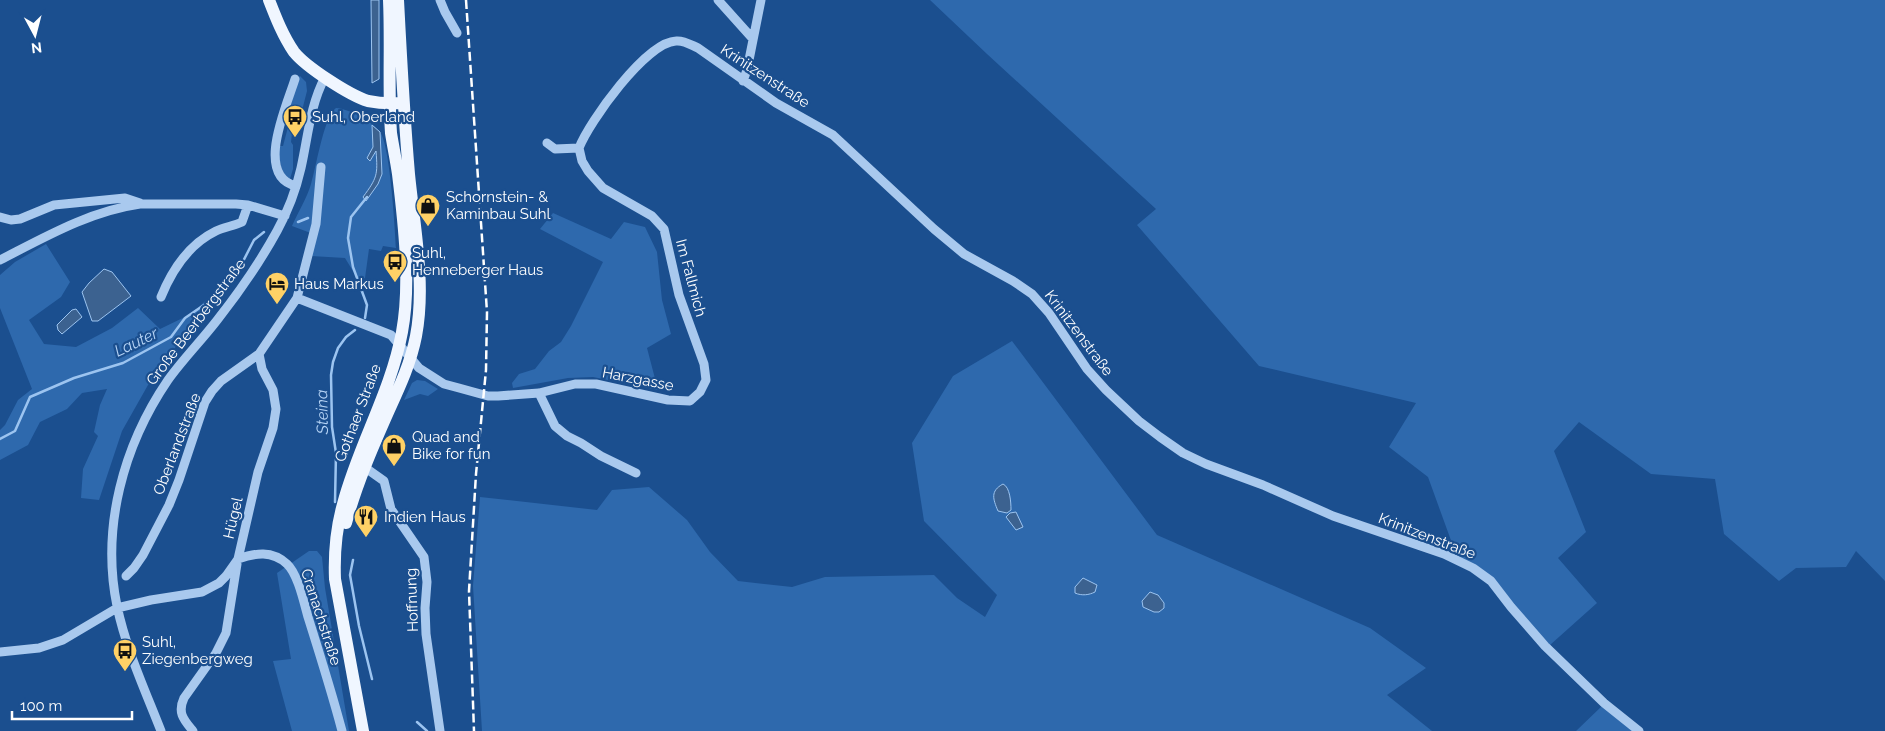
<svg xmlns="http://www.w3.org/2000/svg" width="1885" height="731" font-family="Raleway,sans-serif">
<style>
.green{fill:#2e69ad}
.water{fill:#3c6290;stroke:#9cc4f0}
.lines{fill:none;stroke-linecap:round;stroke-linejoin:round}
.stream{stroke:#9cc4f0;stroke-width:2.5}
.minor{stroke:#a9c9ee;stroke-width:9}
.major{stroke:#f0f6ff;stroke-width:12}
.rail{stroke:#fff;stroke-width:2.5;stroke-dasharray:9 4;stroke-linecap:butt}
.labels{text-anchor:middle;dominant-baseline:central;stroke-width:4.5;stroke-linejoin:round;paint-order:stroke}
.street-label{font-size:15px;fill:#fff;stroke:#1b4f8f}
.poi-label{font-size:15px;fill:#fff;stroke:#1b4f8f;text-anchor:start}
.water-label{font-size:16px;font-style:italic;fill:#b5d3f5;stroke:#1b4f8f}
</style>
<rect width="100%" height="100%" fill="#1b4f8f"/>
<!-- green -->
<path class="green" d="M930,0H1885V581L1856,551L1846,567L1796,568L1779,581L1724,534L1715,479L1651,474L1579,422L1554,451L1586,532L1558,558L1597,603L1550,645L1519,611L1500,586L1491,577L1457,557L1428,477L1389,447L1416,403L1259,366L1137,225L1156,209L987,54Z
M300,76L306,82L307,91L296,134L292,133L291,142L293,145V169L290,179L286,177L281,167L277,146H283L293,108L288,106L296,80Z
M336,108C350,109 371,121 380,132C390,145 395,228 396,248L383,246L381,251L369,249L365,278L359,281L345,258L311,256L316,235L292,226C298,212 307,198 311,184C316,168 324,116 336,108Z
M553,213L611,239L624,222L645,227L657,252L662,300L671,334L647,348L658,390L593,377L568,378L513,388L512,383L519,374L535,369L549,351L561,342L571,326L603,262L540,229Z
M46,244L70,282L61,297L29,320L44,344L76,347L112,328L138,308L160,329L191,314L224,284L228,285L220,297L185,334L148,385L122,431L99,500L81,498L83,469L98,436L94,432L100,405L107,389L82,393L67,409L40,422L28,445L0,460V430L5,425L18,400L32,389L0,308V275L15,262Z
M1012,341L1157,535L1370,628L1426,668L1387,695L1432,731H482L473,586L480,497L597,510L612,490L649,487L687,520L710,552L738,581L792,587L825,577L934,575L957,598L985,617L997,595L924,521L912,443L953,376Z
M417,380L425,381L438,389L428,396L420,394L404,400L412,383Z
M309,551H317L322,557L325,588L349,731H292L273,661L291,659L277,573Z
M1602,706L1633,731H1576Z"/>
<!-- water -->
<path class="water" d="M371,0H379V79L372,83Z
M372,125L380,132L382,174L378,184L366,201L363,197C377,178 378,175 376,151L370,161L367,158L373,147Z
M104,269L112,272L131,296L98,321H92L82,292L89,283Z
M76,309L82,317L62,334L58,330L57,325L72,310Z
M1003,484C1010,487 1011,502 1011,510L1007,513L998,511C993,499 990,491 1003,484Z
M1016,512L1023,527L1016,530L1006,517L1010,513Z
M1083,578L1097,585L1095,592C1089,595 1082,596 1075,593V587Z
M1150,592L1158,595L1164,603V608L1159,612H1154L1143,607L1142,601Z"/>
<g class="lines">
<!-- stream -->
<path class="stream" d="M298,222L308,218
M365,318L367,305L353,267L348,238L351,217L367,197
M0,439L15,431L30,397L74,378L123,363L171,337L185,318L220,294L236,275L254,240L264,232
M335,502L336,453L332,427L331,375L333,362L338,348L346,337L355,330
M353,560L350,575L359,626L372,679
M417,722L427,731"/>
<!-- minor -->
<path class="minor" d="M440,0L445,12L457,33
M718,0L753,39
M295,79C287,105 254,176 296,186
M743,81L747,70L761,0
M547,143L555,149L579,148
M579,148C589,122 646,42 676,41C684,40 691,45 698,48L776,103L833,135L934,229L964,254L1013,281L1032,294L1049,313L1087,369L1106,390L1139,421L1160,437L1183,453L1206,464L1263,485L1333,516L1444,554L1473,568L1491,581L1511,607L1545,646L1604,703L1639,731
M0,217L11,220L20,219L54,205L125,198L140,203
M0,260C45,237 90,211 140,204H236L248,205L285,216
M161,297C172,270 189,244 216,231C224,227 234,226 242,222L248,205
M297,298L391,335L419,368L444,384L459,388L488,396H498L539,393L575,384H596L668,400L690,401L700,392L706,380L704,364L679,295L664,229L652,216L603,188L588,171L582,161L579,148
M539,393L555,426L567,436L581,443L601,456L636,473
M360,464L384,481L391,509L424,557L427,582L425,608L426,634L440,731
M238,559C255,553 272,550 287,564C298,574 304,603 308,617C320,655 332,693 342,731
M126,576L134,568L143,555L169,505L179,480L205,402L212,391L221,381L259,354L297,298L316,224L321,167
M0,652L39,648L63,640L117,608L151,600L202,592L219,583L226,576L238,559L258,472L273,428L276,409L273,390L262,369L259,354
M161,731C145,690 126,649 117,606C101,528 123,446 168,380C183,359 202,340 218,319C240,291 260,262 277,231C288,211 296,190 301,168C308,137 310,105 325,77
M193,731C184,720 177,713 184,698L216,653L226,633L237,564"/>
<!-- major -->
<path class="major" d="M269,0C276,18 283,36 294,52C306,67 349,95 368,101C378,103 388,104 399,103
M346,523C356,485 373,446 389,410C400,386 411,362 416,336C426,284 414,226 409,174C404,116 401,58 398,0
M363,731L335,579C334,554 336,529 343,504C358,446 391,392 402,332C411,284 404,223 398,174C396,160 393,146 391,133C388,89 391,44 389,0"/>
<!-- rail -->
<path class="rail" d="M466,0L487,312L486,370L476,474L469,591L474,731"/>
</g>
<!-- icons -->
<defs>
<symbol id="bus-pin" viewBox="-11 -11 22 30"><path d="M0 17L-7.5 6A9.5 9.5 0 1 1 7.5 6Z" fill="#ffd166" stroke="#1b4f8f"/><path d="M-5-6H5V4H4V6H2V4H-2V6H-4V4H-5ZM-3.5-4V0h7V-4ZM-3.5 1.2v1.5H-2V1.2ZM2 1.2v1.5H3.5V1.2Z" fill="#111"/></symbol>
<symbol id="shop-pin" viewBox="-11 -11 22 30"><path d="M0 17L-7.5 6A9.5 9.5 0 1 1 7.5 6Z" fill="#ffd166" stroke="#1b4f8f"/><path d="M-5-2.5h2.3a2.7 3.5 0 0 1 5.4 0H5L5.5 6h-11ZM-1.5-2.5h3a1.5 2.3 0 0 0-3 0Z" fill="#111"/></symbol>
<symbol id="hotel-pin" viewBox="-11 -11 22 30"><path d="M0 17L-7.5 6A9.5 9.5 0 1 1 7.5 6Z" fill="#ffd166" stroke="#1b4f8f"/><path d="M-6-4.5h1.5V1H6V5H4.5V3h-9V5H-6ZM-4 0a1.8 1.8 0 1 1 3.6 0ZM.5 0V-2.5h3Q6-2.5 6 0Z" fill="#111"/></symbol>
<symbol id="restaurant-pin" viewBox="-11 -11 22 30"><path d="M0 17L-7.5 6A9.5 9.5 0 1 1 7.5 6Z" fill="#ffd166" stroke="#1b4f8f"/><path d="M-5-6h1v4h1v-4h1v4h1v-4h1v5L-1.5 .5V6h-2V.5L-5-1ZM5-6V6H3V1.5H1.5Q1.5-4 5-6Z" fill="#111"/></symbol>
</defs>
<g fill-rule="evenodd">
<use href="#bus-pin" x="281" y="103" width="28" height="38"/>
<use href="#shop-pin" x="414" y="192" width="28" height="38"/>
<use href="#bus-pin" x="381" y="248" width="28" height="38"/>
<use href="#hotel-pin" x="263" y="270" width="28" height="38"/>
<use href="#shop-pin" x="380" y="432" width="28" height="38"/>
<use href="#restaurant-pin" x="352" y="503" width="28" height="38"/>
<use href="#bus-pin" x="111" y="637" width="28" height="38"/>
</g>
<g class="labels">
<!-- street labels -->
<g class="street-label">
<text transform="translate(765 76) rotate(33)">Krinitzenstraße</text>
<text transform="translate(691 278) rotate(75)">Im Fallmich</text>
<text transform="translate(196 322) rotate(-53)">Große Beerbergstraße</text>
<text transform="translate(1079 333) rotate(53)">Krinitzenstraße</text>
<text transform="translate(638 379) rotate(11)">Harzgasse</text>
<text transform="translate(358 413) rotate(-69)">Gothaer Straße</text>
<text transform="translate(177 444) rotate(-69)">Oberlandstraße</text>
<text transform="translate(233 518) rotate(-77)">Hügel</text>
<text transform="translate(1427 536) rotate(21)">Krinitzenstraße</text>
<text transform="translate(412 600) rotate(-92)">Hoffnung</text>
<text transform="translate(321 617) rotate(72)">Cranachstraße</text>
</g>
<!-- poi labels -->
<g class="poi-label">
<text x="312" y="117">Suhl, Oberland</text>
<text x="446" y="197">Schornstein- &amp;<tspan x="446" dy="17">Kaminbau Suhl</tspan></text>
<text x="412" y="253">Suhl,<tspan x="412" dy="17">Henneberger Haus</tspan></text>
<text x="294" y="284">Haus Markus</text>
<text x="412" y="437">Quad and<tspan x="412" dy="17">Bike for fun</tspan></text>
<text x="384" y="517">Indien Haus</text>
<text x="142" y="642">Suhl,<tspan x="142" dy="17">Ziegenbergweg</tspan></text>
</g>
<!-- water labels -->
<g class="water-label">
<text transform="translate(136 342) rotate(-26)">Lauter</text>
<text transform="translate(322 412) rotate(-91)">Steina</text>
</g>
</g>
<!-- north arrow -->
<g transform="translate(35 35) rotate(173)" stroke="#1b4f8f" stroke-width="4" paint-order="stroke">
<path d="M0-4L9 19L0 12L-9 19Z" fill="#ffffff"/>
<text y="-8" font-size="14" font-weight="bold" text-anchor="middle" fill="#ffffff">N</text>
</g>
<!-- scale -->
<path d="M12 711v8h120v-8" fill="none" stroke="#ffffff" stroke-width="2.5"/>
<text x="20" y="711" font-size="15" fill="#ffffff" stroke="#1b4f8f" stroke-width="4" paint-order="stroke">100 m</text>
</svg>
